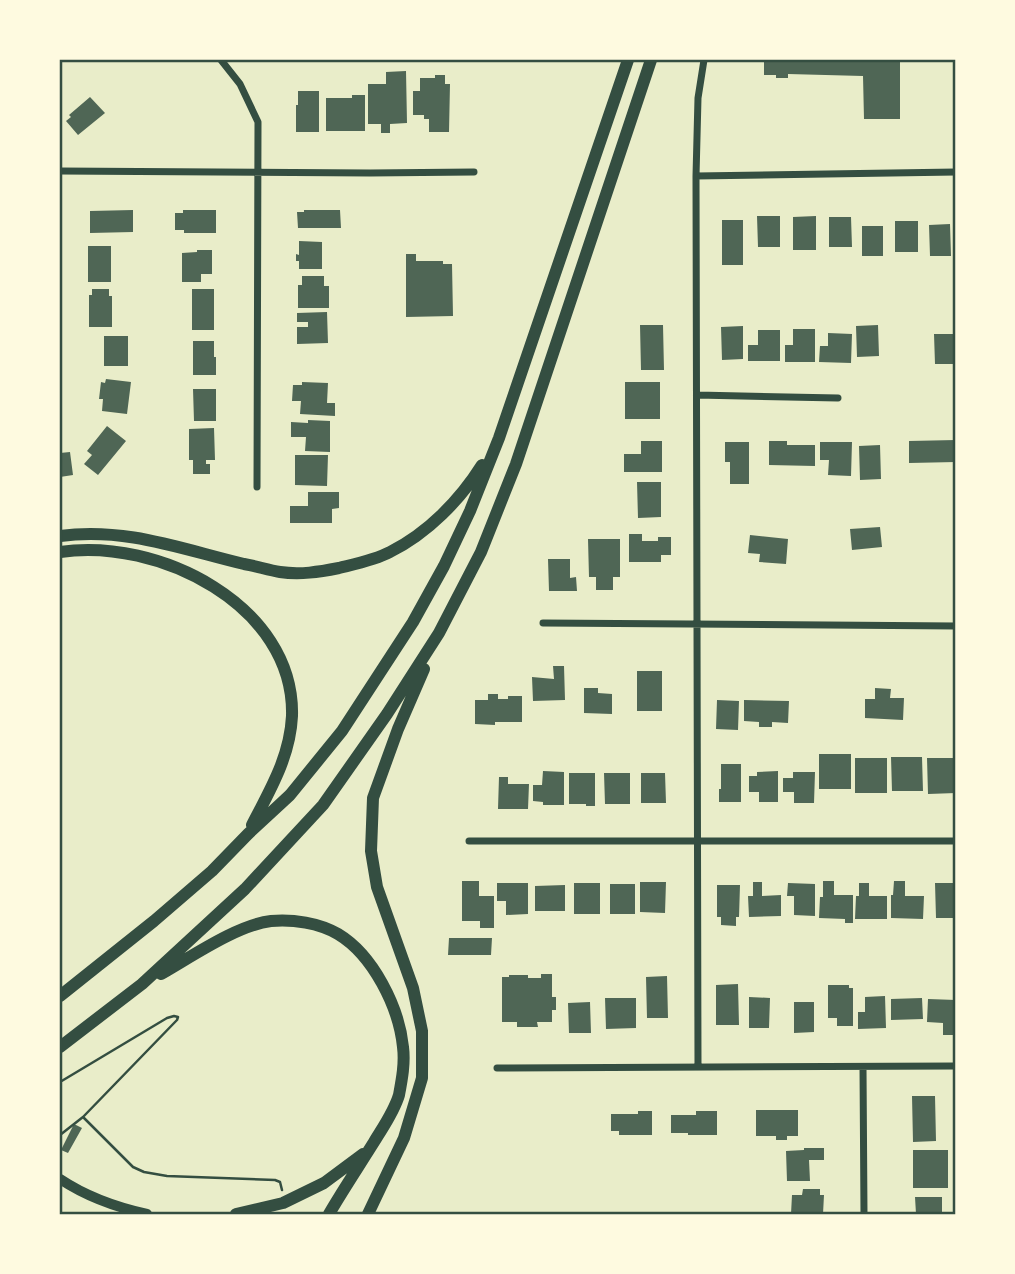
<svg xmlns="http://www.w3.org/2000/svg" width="1015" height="1274" font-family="Mulish,sans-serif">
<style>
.building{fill:#4f6655}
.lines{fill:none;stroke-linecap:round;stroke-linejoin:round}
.path{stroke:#344e41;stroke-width:2.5}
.minor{stroke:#344e41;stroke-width:7}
.secondary{stroke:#344e41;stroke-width:10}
.trunk{stroke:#344e41;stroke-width:12}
.neatline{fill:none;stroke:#344e41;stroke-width:2.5}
</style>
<rect width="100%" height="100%" fill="#e9edc9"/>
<!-- building -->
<path class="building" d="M764,60H900V119H864L863,76L788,74V78H776V75H764Z
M406,71L407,123L390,124V133H381V124H368V84H386V72Z
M435,75H445V84H450L449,132H429V119H424V115H413V91H420V78H435Z
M298,91H319V132H296V105H298Z
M352,95H365V131H326V98H352Z
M90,97L105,113L78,135L66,121L71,117L69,115Z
M133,210V232L90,233V211Z
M183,210H216V233H184V230H175V213H183Z
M304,210H340L341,228H298L297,212H304Z
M757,216H780V247H758Z
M816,216V250H793V217Z
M829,217H851L852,247H829Z
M722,220H743V265H722Z
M895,221H918V252H895Z
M950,224L951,256H930L929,225Z
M862,226H883V256H862Z
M299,241L322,242V269H299V261H296V254L299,255Z
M88,246H111V282H88Z
M197,250H212V274H201V282H182V253L197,252Z
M406,254H416V261H443V264H452L453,316L406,317Z
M302,276H324V286H329V308H298V285H302Z
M92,289H109V296H112V327H89V295H92Z
M192,289H214V330H192Z
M327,312L328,343L297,344V327H308V322H297V313Z
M640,325H663L664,370H641Z
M878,325L879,356L857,357L856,326Z
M743,326V359L722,360L721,327Z
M793,329H815V362H785V345H793Z
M758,330H780V361H748V345H758Z
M828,333L852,334L851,363L819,362L820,346H828Z
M934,334H954V364H935Z
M104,336H128V366H104Z
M193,341H214V357H216V375H193Z
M106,379L131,382L127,414L102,411L103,399H99L101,382L105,383Z
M302,382L328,383L327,403H335V416L300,414L301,401H292L293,385H302Z
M625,382H660V419H625Z
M193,389H216V421H194Z
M308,420L330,421V452L305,451L306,437H291V422L308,423Z
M107,426L126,441L98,475L84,464L92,455L87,451Z
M214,428L215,460H206V464H210V474H193V460H189V429Z
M956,440V462L909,463V441Z
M641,441H662V472H624V454H641Z
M769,441H787V445H815V466L769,465Z
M725,442H749V484H730V462H725Z
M820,442H852L851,476L828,475L829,460H820Z
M880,445L881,479L860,480L859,446Z
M70,452L73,475L60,477V453Z
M295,455H328L327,486L295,485Z
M637,482H661V517L638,518Z
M308,492H339V508L332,509V523H290V506H308Z
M880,527L882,547L852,550L850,529Z
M629,534H642V541H658V537H671V555H661V562H629Z
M750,535L788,539L786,564L759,562L760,554L748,553Z
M588,539H620V577H613V590H596V577H589Z
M548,559H570V578L576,577L577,591H549Z
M553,666H564L565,700L533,701L532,677L554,679Z
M637,671H662V711H637Z
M584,688H598V693L612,694V714L584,713Z
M875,688L891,689L890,698H904L903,720L865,718V699H875Z
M488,694H498V699H508V696H522V722H495V725L475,724V700H488Z
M717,700L739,701L738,730L716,729Z
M744,700L789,701L788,723L772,722V727H759V722L744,721Z
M819,754H851V789H819Z
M891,757H922L923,791H892Z
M855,758H887V793H855Z
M927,758H956V793L928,794Z
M721,764H741V802H719V789H721Z
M543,771L564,772V805H543V802L533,801V785H542Z
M778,771V802H759V792H749V776H757V772Z
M793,772H815L814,803H794V792H783V778H793Z
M569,773H595V806H586V804H569Z
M604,773H630V804H605Z
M641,773H665L666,803H641Z
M499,777H508V784H529L528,809H498Z
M462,881H479V896H494V928H480V921H462Z
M823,881H834V895H853V923H845V919L819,918L820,897H823Z
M894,881H905V896H924L923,919L891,918V895H893Z
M640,882H666L665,913L640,912Z
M753,882H762V896L781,895V916L749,917L748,896H753Z
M497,883H528V914L506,915V901H497Z
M574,883H600V914H574Z
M788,883L815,884V916L794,915V896H787Z
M859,883H869V896H887V919H855L856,896H859Z
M935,883H956V918H936Z
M610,884H635V914H610Z
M565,885V911H535V886Z
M717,885H740L739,917H736V926L721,925V917H717Z
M449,938H492L491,955H448Z
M541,974H552V997H556V1010H552V1022H537L538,1027H517V1022H502V977H509V975H528V978H541Z
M667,976L668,1018H647L646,977Z
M738,984L739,1025H716V985Z
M828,985H849V988H853V1026H837V1018H828Z
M885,996L886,1028L858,1029V1012H865V997Z
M749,997L770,998L769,1028H749Z
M605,998H636V1028L606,1029Z
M922,998L923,1019L891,1020V999Z
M928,999L956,1000L955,1035H943V1023L927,1022Z
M590,1002L591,1033H569L568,1003Z
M794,1002H814V1032L794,1033Z
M912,1096H935L936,1141L913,1142Z
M756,1110H798V1136H787V1140H776V1136H756Z
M638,1111H652V1135H619V1131H611V1114H638Z
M696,1111H717V1135H688V1133H671V1115H696Z
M74,1124L82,1128L68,1153L61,1150Z
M804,1148H824V1160H809L810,1181H787L786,1151L804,1150Z
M913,1150H948V1188H913Z
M803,1189H820V1195H824L823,1214H791L792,1195H802Z
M915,1197H942V1214H916Z"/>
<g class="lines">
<!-- path -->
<path class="path" d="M60,1082L167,1018L174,1016L178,1017L177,1020L83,1117L60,1135
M83,1117L133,1167L144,1172L167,1176L275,1180L280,1182L282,1190"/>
<!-- minor -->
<path class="minor" d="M221,60L240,84L258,122L257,487
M60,171L370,173L474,172
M696,176L956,172
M697,395L838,398
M543,623L956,626
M469,841H956
M698,1067L696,176L698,98L704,60
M863,1067L864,1214
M497,1068L956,1066"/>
<!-- secondary -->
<path class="secondary" d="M60,1179C87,1197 115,1207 147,1214"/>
<!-- trunk -->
<path class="trunk" d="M60,536C125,527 181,549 244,564C256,566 268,570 280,572C300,575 319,572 339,568C355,564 375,560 390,552C428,533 460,500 482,465
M60,552C157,537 295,605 292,716C290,757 270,790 252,825
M161,974C191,957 237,925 271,921C293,919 319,923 338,934C373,955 399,1007 403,1047C405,1063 402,1079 399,1095C394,1112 383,1127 374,1142C359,1166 343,1190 329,1214
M60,996L154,921L212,871L248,834L290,795L342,731L413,622L444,566L470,511L499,438L628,60
M60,1047L142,984L245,889L323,805L387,714L439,633L481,552L516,464L651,60
M236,1214L283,1203L324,1183L363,1154
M368,1214L404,1138L422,1078V1031L413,988L377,887L371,851L373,798L398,729L424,669"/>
</g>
<!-- border -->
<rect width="1015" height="1274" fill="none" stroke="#fefae0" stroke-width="122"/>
<rect x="61" y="61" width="893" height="1152" class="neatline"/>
</svg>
